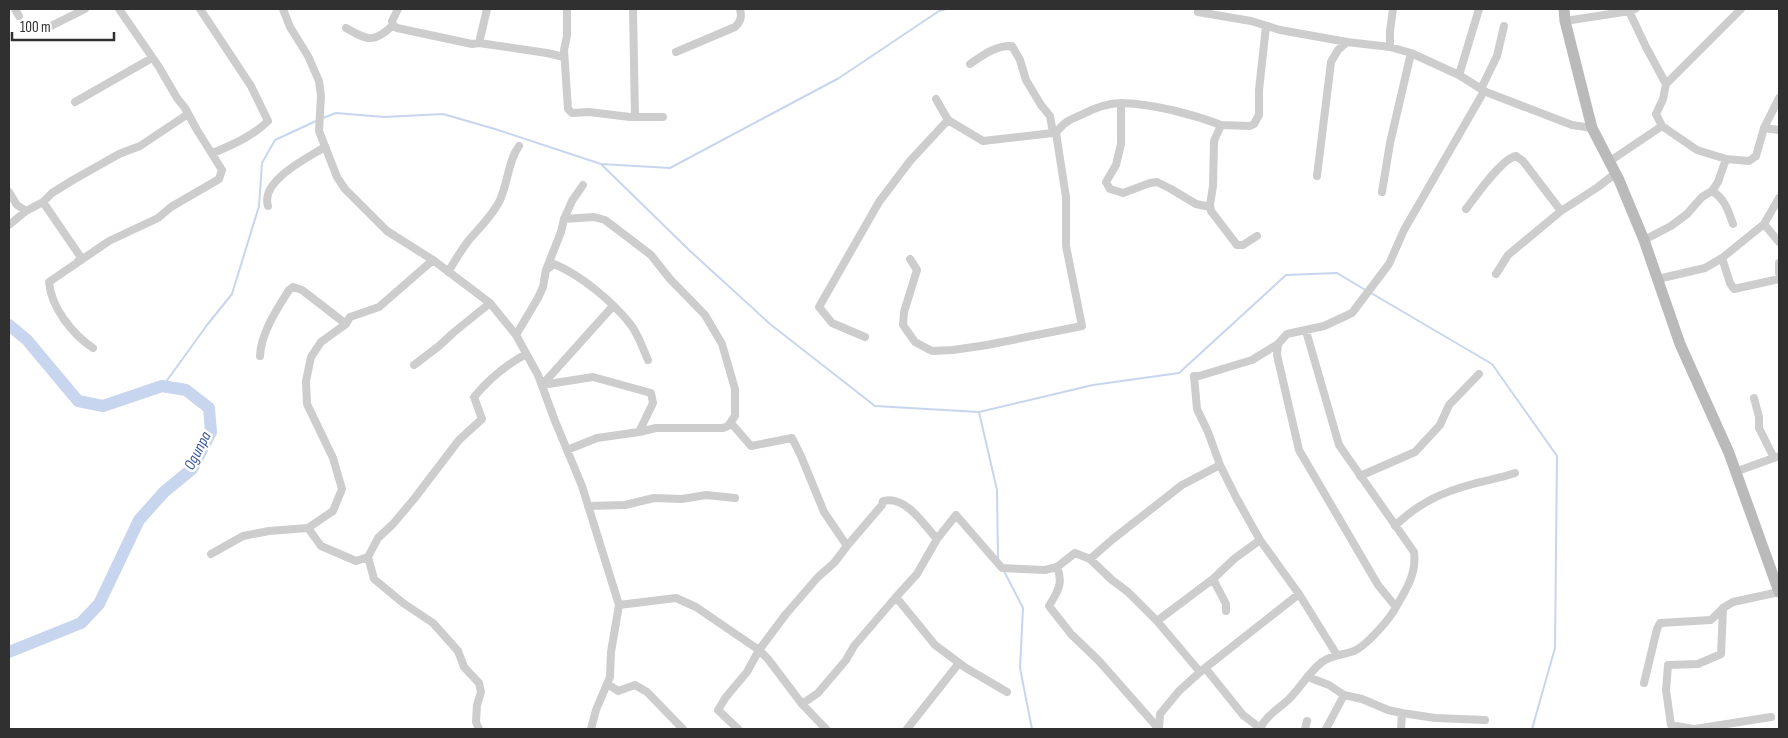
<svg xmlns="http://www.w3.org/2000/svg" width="1788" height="738" font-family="'Sofia Sans Condensed',sans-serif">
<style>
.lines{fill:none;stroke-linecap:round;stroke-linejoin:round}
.stream{stroke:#c8d5ef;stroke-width:2}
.river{stroke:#c8d5ef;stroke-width:12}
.street{stroke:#cdcdcd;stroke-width:8}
.secondary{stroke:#bababa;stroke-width:11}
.labels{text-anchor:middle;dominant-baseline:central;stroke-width:5;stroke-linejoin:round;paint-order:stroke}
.water-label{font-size:16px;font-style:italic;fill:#375899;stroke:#fff}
</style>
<rect width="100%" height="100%" fill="#fff"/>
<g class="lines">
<!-- stream -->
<path class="stream" d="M323,118L336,113L384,117L443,114L495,129L601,164L670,168L839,78L939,11L946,9
M601,164L689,250L770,324L875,406L979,412L1093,385L1179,373L1286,275L1337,273L1367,291
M1371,293L1492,364L1557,456L1555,648L1532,729
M163,386L207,325L232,294L259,206L262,163L275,140L316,121
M979,412L997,490L998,558
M1004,571L1023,608L1020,668L1032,729"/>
<!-- river -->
<path class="river" d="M9,325L27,340L78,401L103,406L162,386L186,390L209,408L211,432L192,469L164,492L139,520L99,604L81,623L9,652"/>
<!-- street -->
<path class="street" d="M15,9L19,16
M200,9L251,86L268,121C253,136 232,145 213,153
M283,9L290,27L308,56L319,81L321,96L319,131L337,177L345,189L387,231L433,260L490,303L516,335L538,375L555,421L582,486L619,605L611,652L610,677L596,710L591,729
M398,9L392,21L393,25L397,28L472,44L479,43L487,9
M567,9V36L564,50L568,109L572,113L589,112L630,117H663
M633,9L635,117
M1198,12L1251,21L1280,30L1347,42L1390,47L1411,53L1459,75L1486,92
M1565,21L1630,11L1635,9
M47,28L85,9
M346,28C367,40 374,44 393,25
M479,43L547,53L564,57
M1390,47V31L1393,9
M676,52L735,27C741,21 742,17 740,9
M970,64C982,56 996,45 1012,46L1020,60L1026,80L1041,105L1050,116L1053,133H1056C1064,122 1069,120 1081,115C1094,108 1108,103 1122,103C1154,104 1192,114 1221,125
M1459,75L1479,9
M1666,84L1741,9
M1481,89L1497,56L1504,26
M936,99L948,120L983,141L1053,133
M75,102L152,58
M1121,103V144L1116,165L1106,182L1110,189L1123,193L1150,183L1157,182L1171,189L1196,204L1210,207
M1662,126L1697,150L1726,159L1749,161L1756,156L1764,128L1779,98
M1764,128L1779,130
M1610,161L1662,126L1656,114L1663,99L1666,84L1646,47L1628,9
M1317,176L1331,62L1338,50L1347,42
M1712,191C1725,199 1728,210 1733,224
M9,192L17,205L26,211
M1382,192L1390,143L1411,53
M43,202L82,259L78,261
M268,206C260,181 307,158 325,147
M1466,209C1476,196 1501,159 1516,156L1523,161L1561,211
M564,219L594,217L605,220L651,255L670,279L705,315L722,344L735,389V416L728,426L723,428H656L639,432L597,438L567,450
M1764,224L1779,242
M9,225L26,211L43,202L52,193L73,180L119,154L140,146L188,114
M1257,236L1243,245H1237L1211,211L1210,205L1213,186L1214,141L1221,125L1250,126L1254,124L1259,115V90L1266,26
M1644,240L1671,226L1687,214L1702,197L1712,191L1718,182L1726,159
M1722,258L1730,283L1734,289L1779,279
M910,259L917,270L904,312L903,325L915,342L932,351L953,350L987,345L1082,326L1066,246V197L1056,133
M1779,263V273
M546,270L554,264C581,275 613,302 631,325C638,334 643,349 648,360
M448,272C455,261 461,250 469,240C480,227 493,215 500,200C508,183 508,161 519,146
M1496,274L1508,255L1561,211L1598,187L1616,173
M1658,279L1705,268L1722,258L1764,224L1779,198
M613,306L542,385L593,377L651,393L653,403L639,432
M1306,331L1339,445L1414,552C1417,573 1406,590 1396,607
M516,335L538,298L543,287L546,270L561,232L564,219L572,201L583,185
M865,337L832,323L819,307L879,202L910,161L948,120
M1278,344L1252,360L1199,376H1194L1197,409L1208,432L1220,465L1237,499L1260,540L1299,594L1337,655
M93,348C72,334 51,307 49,282L109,241L158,218L171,207L214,182L219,179L222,170L197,130L185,108L177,98L159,67L119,9
M260,356C261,333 277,309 289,290L293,287L302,290L346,324
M414,365L439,346L453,333L490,303
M1754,398L1759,417V428L1774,458
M731,423L751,446L792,438L801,456L824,512L847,546
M1735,472L1779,456
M1360,476L1415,452L1440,425L1449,405L1479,374
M588,506L625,505L654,498L682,499L706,495L735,498
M1395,526C1417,504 1442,492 1473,484C1487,480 1501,478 1515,473
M308,528L321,546L356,561L368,557L378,538L393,524L414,499L459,440L482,419L474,397C489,379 506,365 526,354
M211,554L243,536L269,531L308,528L333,511L342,489L333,458L307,404L306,381L311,357L321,342L346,324L350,317L379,307L433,260
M368,557L374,579L403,603L433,623L458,651L464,667L479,683L481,692L477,705L476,722L479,729
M1090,559L1113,539L1182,485L1220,465
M1057,567C1064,584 1057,592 1049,606L1071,634L1099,661L1158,728
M1213,579L1226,604V611
M896,597L917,574L937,539L956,515L1002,568L1045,570L1057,567L1075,553L1090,559L1112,580L1128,592L1157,621L1200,672
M619,605L676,598L696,607L759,650L768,659L802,704L826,729
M1157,621L1213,579L1234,559L1260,540
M1206,669L1243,715L1260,728
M1308,677L1329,685L1344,695L1362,699L1388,710L1402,713L1401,729
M1644,683L1657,629L1660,623L1711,620L1723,608L1733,602L1779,592
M608,684L618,691L635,685L647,692L683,729
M802,704L818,693L846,660L854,646L896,597L935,645L966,668L1007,692
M1402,713L1435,718L1485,720
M738,729L718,710L726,697L747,672L759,650L786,614L818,577L834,563L847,546L882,505L883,501C906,495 924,525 937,539
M907,729L959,663
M1159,729L1160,714L1179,691L1200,672L1299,594
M1260,729C1265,716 1279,709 1289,699C1300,688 1309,672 1322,662C1331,655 1343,655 1354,651C1366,646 1390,619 1396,607L1378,585L1299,450L1277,355L1278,344L1287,334L1324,326L1352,313L1389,264L1404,230L1483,93L1486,92L1572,125L1592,128
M1305,729L1307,721
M1326,729L1344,695
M1693,729L1671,725L1666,690L1668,665L1698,664L1721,654L1723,608
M1695,729L1771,717"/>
<!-- secondary -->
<path class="secondary" d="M1564,9L1565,21L1592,128L1619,180L1644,240L1680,344L1729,453L1779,592"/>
</g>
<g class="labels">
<!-- water labels -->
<g class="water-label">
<text transform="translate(198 451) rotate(-63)">Ogunpa</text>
</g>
</g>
<!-- border -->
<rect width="1788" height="738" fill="none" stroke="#303030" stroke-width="20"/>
<!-- scale -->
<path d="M12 32v8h102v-8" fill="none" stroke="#303030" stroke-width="2.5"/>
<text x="20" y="32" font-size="15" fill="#303030" stroke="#ffffff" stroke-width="4" paint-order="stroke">100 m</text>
</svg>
